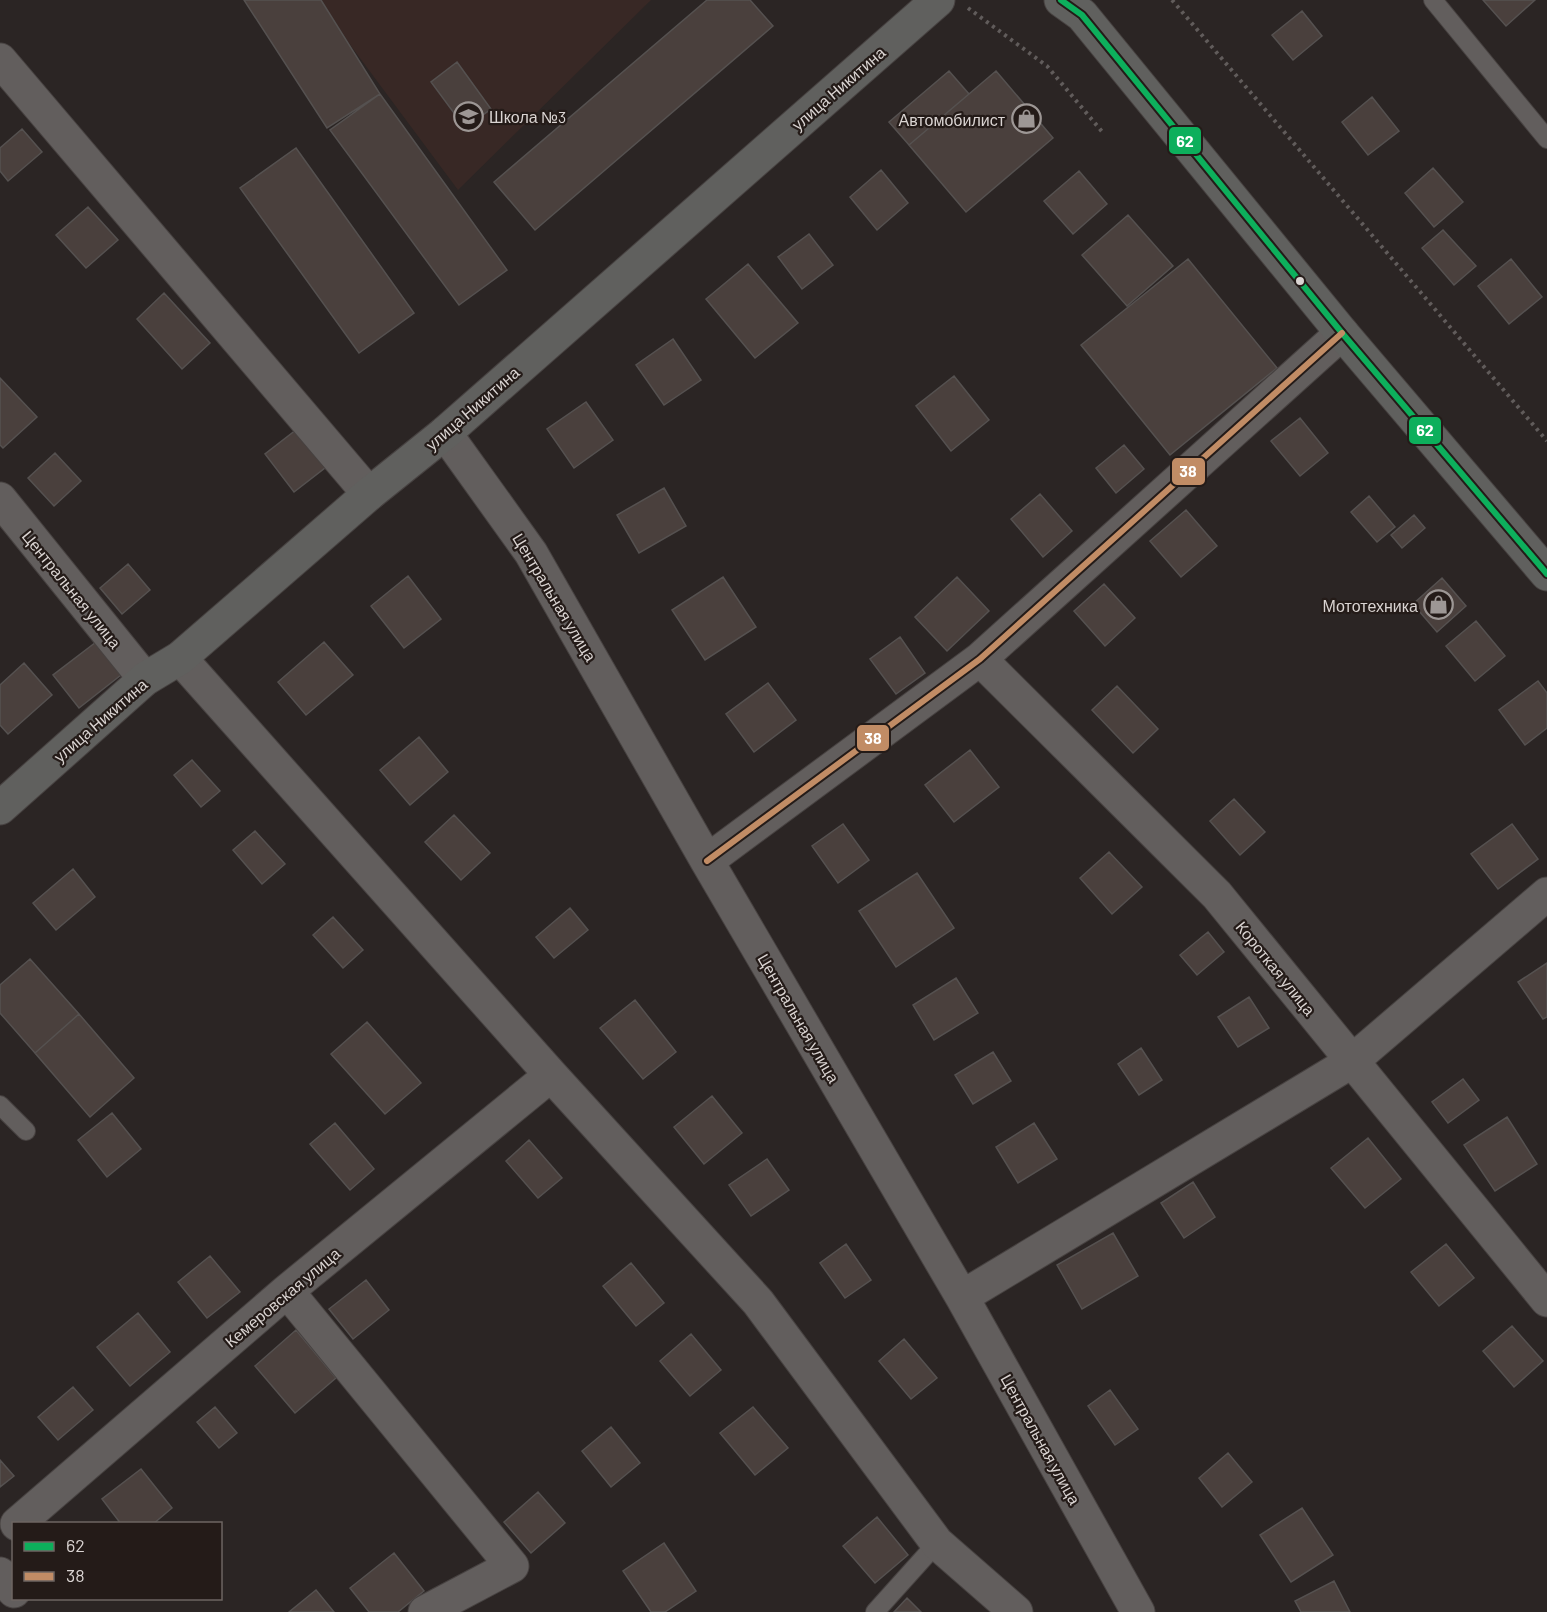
<svg xmlns="http://www.w3.org/2000/svg" width="1547" height="1612" font-family="Barlow,sans-serif">
<style>
.built{fill:#382825}
.building{fill:#4a403d;stroke:#555150;stroke-width:1.5}
.lines{fill:none;stroke-linecap:round;stroke-linejoin:round}
.lane-casing{stroke:#474241;stroke-width:20}
.street-casing{stroke:#474241;stroke-width:35}
.secondary-casing{stroke:#474241;stroke-width:35}
.path{stroke:#615c5b;stroke-width:4;stroke-dasharray:3 4.5;stroke-linecap:butt}
.lane{stroke:#625e5d;stroke-width:18}
.street{stroke:#625e5d;stroke-width:33}
.secondary{stroke:#60605e;stroke-width:33}
.bus-1-casing{stroke:#241b18;stroke-width:10}
.bus-2-casing{stroke:#241b18;stroke-width:10}
.bus-1{stroke:#0daf5c;stroke-width:6}
.bus-2{stroke:#c18c65;stroke-width:6}
.bus-dot{fill:#dad4d2;stroke:#241b18;stroke-width:2}
.labels{text-anchor:middle;dominant-baseline:central;stroke-width:4.5;stroke-linejoin:round;paint-order:stroke}
.street-label{font-size:16px;fill:#dad4d2;stroke:#241b18}
.poi-label{font-size:16px;fill:#dad4d2;stroke:#241b18;text-anchor:end}
.line-badge{stroke:#241b18;stroke-width:2}
.badge-label{font-size:16px;text-anchor:middle;font-weight:bold;fill:#fff}
</style>
<rect width="100%" height="100%" fill="#2b2524"/>
<!-- built -->
<path class="built" d="M321,0H651L458,190L348,42Z"/>
<!-- building -->
<path class="building" d="M244,0H321L380,94L327,128Z
M707,0H750L773,26L535,230L494,182Z
M1483,0H1535L1506,26Z
M1302,11L1322,36L1293,60L1272,35Z
M457,62L491,109L465,128L431,82Z
M949,71L969,94L909,145L889,122Z
M996,71L1053,138L966,212L909,145Z
M380,94L507,270L459,305L330,130Z
M1372,97L1399,131L1368,155L1342,122Z
M22,129L42,152L8,181L0,171V148Z
M296,148L414,313L359,353L240,188Z
M1433,168L1463,202L1434,227L1405,193Z
M881,170L908,203L877,230L850,197Z
M1079,171L1107,204L1073,234L1044,201Z
M88,207L118,240L86,268L56,235Z
M1128,215L1173,266L1127,306L1082,255Z
M1443,230L1476,266L1454,285L1422,248Z
M809,234L833,265L802,289L778,257Z
M1188,259L1277,368L1170,455L1081,345Z
M1511,259L1542,297L1509,324L1478,286Z
M748,264L798,323L755,358L706,299Z
M164,293L210,343L182,369L137,319Z
M673,339L701,380L664,405L636,365Z
M954,376L989,420L951,451L916,406Z
M0,378L37,417L3,448L0,445Z
M586,402L613,440L574,468L547,429Z
M1300,418L1328,453L1300,476L1271,441Z
M301,426L330,464L294,492L265,454Z
M1124,445L1144,469L1116,493L1096,468Z
M55,453L81,481L54,506L28,478Z
M664,488L686,526L639,553L617,515Z
M1040,494L1072,531L1043,557L1011,519Z
M1369,496L1395,527L1377,542L1351,512Z
M1186,510L1217,546L1181,577L1150,541Z
M1414,515L1425,528L1402,548L1391,535Z
M128,564L150,590L122,614L100,588Z
M408,576L441,619L404,648L371,606Z
M723,577L756,627L705,660L672,610Z
M957,577L989,611L947,651L915,617Z
M1442,578L1466,606L1437,632L1413,604Z
M1104,584L1135,618L1105,646L1074,611Z
M1476,621L1505,656L1475,681L1446,646Z
M104,636L130,668L79,708L53,675Z
M900,637L925,673L896,694L870,659Z
M324,642L353,675L306,715L278,682Z
M24,663L52,695L8,734L0,725V685Z
M1538,681L1547,693V728L1525,745L1499,710Z
M768,683L796,720L754,752L726,714Z
M1117,686L1158,729L1133,753L1092,710Z
M419,737L448,772L410,805L380,770Z
M970,750L999,787L954,822L925,785Z
M192,760L220,791L201,807L174,775Z
M1234,799L1265,832L1240,855L1210,821Z
M454,815L490,853L461,880L425,842Z
M843,824L869,860L838,883L812,846Z
M1512,824L1538,859L1498,889L1471,854Z
M255,831L285,864L262,884L233,850Z
M1109,852L1142,887L1112,914L1080,878Z
M73,869L95,897L56,930L33,903Z
M917,873L954,928L896,967L859,911Z
M570,908L588,930L554,958L536,937Z
M333,917L363,950L343,968L313,935Z
M1208,932L1224,952L1197,975L1180,955Z
M30,959L79,1014L35,1053L0,1013V985Z
M1547,963V1017L1543,1019L1518,982Z
M956,978L978,1013L934,1040L913,1005Z
M1249,997L1269,1028L1238,1047L1218,1017Z
M635,1000L676,1052L643,1079L600,1028Z
M79,1014L134,1078L90,1117L35,1053Z
M367,1022L421,1083L385,1114L331,1054Z
M1141,1048L1162,1080L1139,1095L1118,1064Z
M993,1052L1011,1081L973,1104L955,1075Z
M1463,1079L1479,1100L1448,1123L1432,1102Z
M712,1096L742,1133L704,1164L674,1127Z
M112,1113L141,1149L107,1177L78,1140Z
M1507,1117L1537,1164L1495,1191L1464,1145Z
M335,1123L374,1169L350,1190L310,1144Z
M1034,1123L1057,1159L1018,1183L996,1147Z
M1368,1138L1401,1179L1365,1208L1331,1168Z
M529,1140L562,1178L538,1198L506,1161Z
M767,1159L789,1190L751,1216L729,1185Z
M1193,1182L1215,1217L1184,1238L1161,1203Z
M1113,1233L1138,1276L1082,1309L1057,1265Z
M846,1244L871,1280L845,1298L820,1263Z
M1446,1244L1474,1278L1439,1306L1411,1272Z
M210,1256L240,1292L207,1318L178,1282Z
M631,1263L664,1303L636,1326L603,1286Z
M366,1280L389,1310L353,1339L329,1309Z
M138,1313L170,1352L130,1386L97,1347Z
M1512,1326L1543,1361L1514,1387L1483,1351Z
M296,1330L336,1378L295,1413L255,1366Z
M691,1334L721,1370L690,1396L660,1361Z
M904,1339L937,1378L911,1399L879,1361Z
M73,1387L93,1410L58,1440L38,1417Z
M1110,1390L1138,1429L1115,1445L1088,1406Z
M215,1407L237,1433L219,1448L197,1422Z
M753,1407L788,1448L755,1475L720,1433Z
M611,1427L640,1463L611,1487L582,1451Z
M1228,1453L1252,1482L1222,1507L1199,1478Z
M0,1460L14,1476L0,1487Z
M141,1469L172,1508L153,1524H121L102,1499Z
M538,1492L565,1523L531,1553L504,1522Z
M1302,1508L1333,1555L1291,1582L1260,1535Z
M877,1517L908,1555L875,1583L843,1546Z
M664,1543L696,1591L665,1612H651L623,1571Z
M394,1553L424,1591L398,1612H369L350,1588Z
M1334,1581L1350,1612H1301L1295,1601Z
M316,1590L334,1612H289Z
M907,1598L921,1612H894Z"/>
<g class="lines">
<defs>
<path id="lane" d="M1433,0L1547,139
M0,1105L26,1131
M875,1612L937,1543"/>
<path id="street" d="M0,60L369,494
M445,433L531,553L707,861L962,1297L1138,1612
M0,499L145,679
M180,658L551,1075L758,1302L937,1543L1016,1612
M980,659L1217,895L1547,1300
M707,861L980,659L1342,333
M287,1291L512,1566L425,1612
M962,1297L1351,1062L1547,894
M17,1524L287,1291L551,1075
M0,1574L14,1591"/>
<path id="secondary" d="M1061,0L1082,15L1342,333L1547,574
M0,808L145,679L180,658L369,494L445,433L938,0"/>
</defs>
<!-- lane casing -->
<use href="#lane" class="lane-casing"/>
<!-- street casing -->
<use href="#street" class="street-casing"/>
<!-- secondary casing -->
<use href="#secondary" class="secondary-casing"/>
<!-- path -->
<path class="path" d="M1172,0L1547,441
M968,8L1047,66L1104,134"/>
<!-- lane -->
<use href="#lane" class="lane"/>
<!-- street -->
<use href="#street" class="street"/>
<!-- secondary -->
<use href="#secondary" class="secondary"/>
<defs>
<path id="bus-1" d="M1061,0L1082,15L1342,333L1547,574"/>
<path id="bus-2" d="M707,861L980,659L1342,333"/>
</defs>
<!-- bus-1 casing -->
<use href="#bus-1" class="bus-1-casing"/>
<!-- bus-2 casing -->
<use href="#bus-2" class="bus-2-casing"/>
<!-- bus-1 -->
<use href="#bus-1" class="bus-1"/>
<!-- bus-2 -->
<use href="#bus-2" class="bus-2"/>
</g>
<!-- icons -->
<defs>
<symbol id="school-ring" viewBox="-11 -11 22 22"><circle r="9.5" fill="#241b18" stroke="#9d9795" stroke-width="1.5"/><path d="M0-5L7-2L0 1L-7-2ZM-4 1L0 2.5L4 1V4Q0 6-4 4Z" fill="#9d9795"/></symbol>
<symbol id="shop-ring" viewBox="-11 -11 22 22"><circle r="9.5" fill="#241b18" stroke="#9d9795" stroke-width="1.5"/><path d="M-5-2.5h2.3a2.7 3.5 0 0 1 5.4 0H5L5.5 6h-11ZM-1.5-2.5h3a1.5 2.3 0 0 0-3 0Z" fill="#9d9795"/></symbol>
</defs>
<g fill-rule="evenodd">
<use href="#school-ring" x="452" y="100" width="33" height="33"/>
<use href="#shop-ring" x="1010" y="102" width="33" height="33"/>
<use href="#shop-ring" x="1422" y="588" width="33" height="33"/>
</g>
<!-- markers -->
<circle class="bus-dot" cx="1300" cy="281" r="5"/>
<g class="labels">
<!-- street labels -->
<g class="street-label">
<text transform="translate(838 88) rotate(-41)">улица Никитина</text>
<text transform="translate(472 408) rotate(-41)">улица Никитина</text>
<text transform="translate(72 589) rotate(51)">Центральная улица</text>
<text transform="translate(555 597) rotate(59)">Центральная улица</text>
<text transform="translate(100 720) rotate(-41)">улица Никитина</text>
<text transform="translate(1276 968) rotate(51)">Короткая улица</text>
<text transform="translate(799 1018) rotate(60)">Центральная улица</text>
<text transform="translate(282 1297) rotate(-40)">Кемеровская улица</text>
<text transform="translate(1041 1439) rotate(61)">Центральная улица</text>
</g>
<!-- poi labels -->
<g class="poi-label">
<text x="489" y="116" text-anchor="start">Школа №3</text>
<text x="1005" y="119">Автомобилист</text>
<text x="1418" y="605">Мототехника</text>
</g>
</g>
<g class="line-badge">
<rect x="1168" y="126" width="34" height="29" rx="6" fill="#0daf5c"/>
<rect x="1408" y="416" width="34" height="29" rx="6" fill="#0daf5c"/>
<rect x="1171" y="457" width="35" height="29" rx="6" fill="#c18c65"/>
<rect x="856" y="724" width="34" height="28" rx="6" fill="#c18c65"/>
</g>
<g class="badge-label">
<text x="1185" y="147">62</text>
<text x="1425" y="436">62</text>
<text x="1188" y="477">38</text>
<text x="873" y="744">38</text>
</g>
<!-- legend -->
<rect x="12" y="1522" width="210" height="78" fill="#241b18" stroke="#6d6562" stroke-width="1.5"/>
<rect x="24" y="1542" width="30" height="9" fill="#0daf5c" stroke="#6d6562" stroke-width="1.5"/>
<text x="66" y="1552" font-size="18" fill="#dad4d2">62</text>
<rect x="24" y="1572" width="30" height="9" fill="#c18c65" stroke="#6d6562" stroke-width="1.5"/>
<text x="66" y="1582" font-size="18" fill="#dad4d2">38</text>
</svg>
